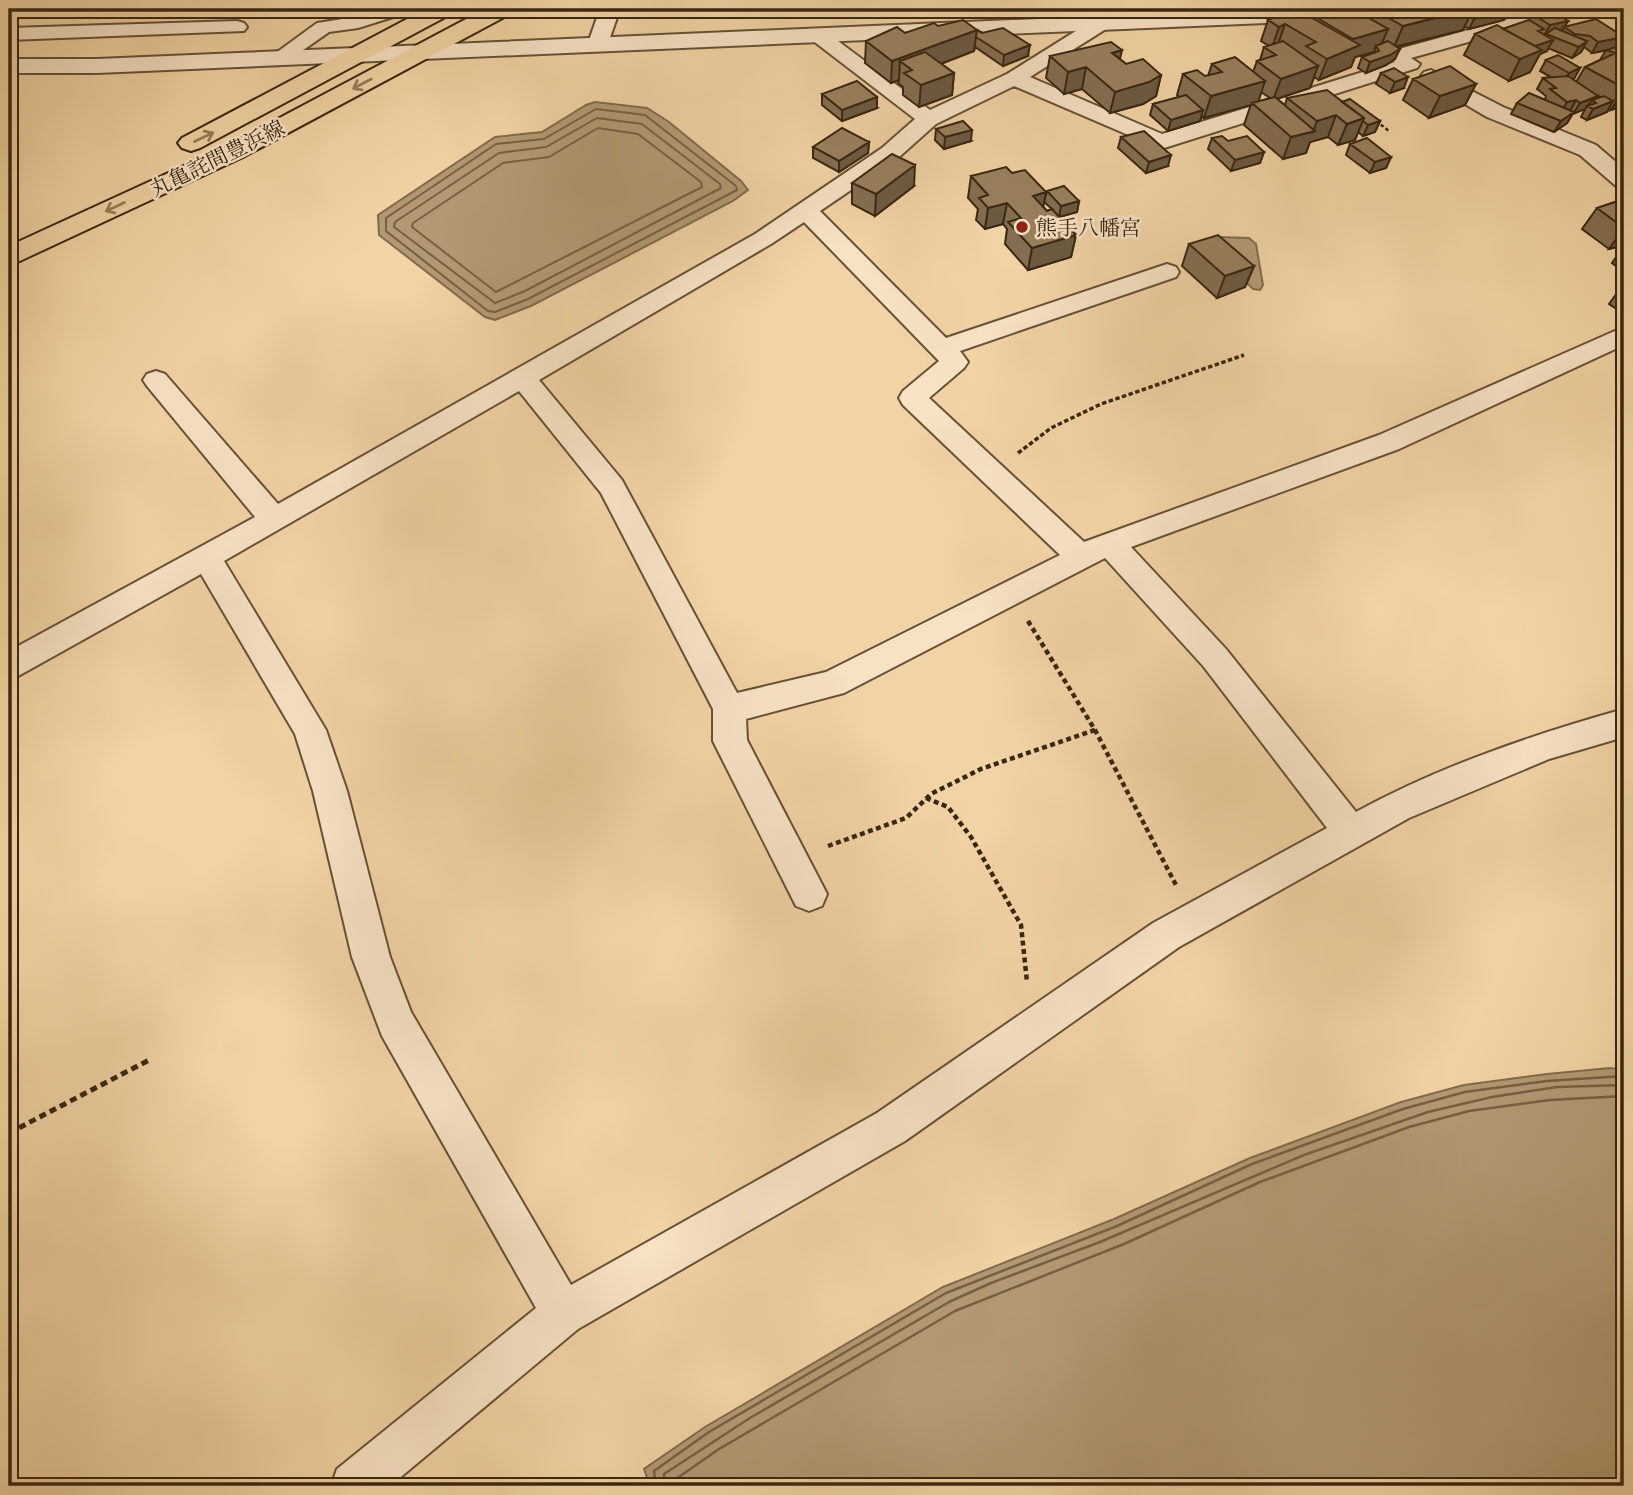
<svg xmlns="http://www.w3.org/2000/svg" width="1633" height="1495" font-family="'EB Garamond','Noto Serif JP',serif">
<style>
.water{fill:#b39973;stroke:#826b4c;stroke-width:2}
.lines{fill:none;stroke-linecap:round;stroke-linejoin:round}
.shore-far1{stroke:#766042;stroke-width:2}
.shore{stroke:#766042;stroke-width:2.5}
.minor-casing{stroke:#665236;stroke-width:4}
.tertiary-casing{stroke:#665236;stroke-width:4}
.primary-casing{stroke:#382711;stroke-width:4}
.path-far3{stroke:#382711;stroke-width:2.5;stroke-dasharray:3.5 2.5;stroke-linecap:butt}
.path-far2{stroke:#382711;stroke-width:3.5;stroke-dasharray:4.5 2.5;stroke-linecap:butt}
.path-far1{stroke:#382711;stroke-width:4.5;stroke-dasharray:5 3.5;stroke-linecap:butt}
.path{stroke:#382711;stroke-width:5;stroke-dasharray:7 4.5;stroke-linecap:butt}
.minor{fill:#f7e2c4;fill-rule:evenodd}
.tertiary{fill:#f7e2c4;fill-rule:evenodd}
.primary{fill:#f2d3a5;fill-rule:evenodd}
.wall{fill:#846e51;stroke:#382711;stroke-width:2;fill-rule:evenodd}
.shaded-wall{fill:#6b5a42;stroke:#382711;stroke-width:2}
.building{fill:#99805e;stroke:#382711;stroke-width:2}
.oneway{stroke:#957d5b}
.poi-dot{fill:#8f2418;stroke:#f7e2c4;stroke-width:2.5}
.labels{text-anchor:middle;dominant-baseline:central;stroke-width:5;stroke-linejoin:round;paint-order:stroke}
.far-street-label{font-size:21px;fill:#382711;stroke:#f7e2c4}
.far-poi-label{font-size:21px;fill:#382711;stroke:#f7e2c4;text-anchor:start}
</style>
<rect width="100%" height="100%" fill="#f2d3a5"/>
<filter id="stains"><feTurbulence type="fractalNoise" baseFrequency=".00286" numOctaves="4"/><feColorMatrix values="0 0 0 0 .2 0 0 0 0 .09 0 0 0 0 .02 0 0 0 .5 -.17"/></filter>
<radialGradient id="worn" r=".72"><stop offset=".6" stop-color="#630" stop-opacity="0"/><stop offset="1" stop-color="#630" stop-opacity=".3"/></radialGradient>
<!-- water -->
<path class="water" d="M595,102L647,108L669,122L741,181L748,190L733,201L531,306L495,320L485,317L379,235L378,215L495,137L542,132L586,105Z
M1218,237L1249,238L1256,244L1263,285L1260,290L1253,289L1211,248Z
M1610,1068L1624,1070V1486H650L644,1469L705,1427L943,1287L1114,1219L1250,1158L1401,1102L1464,1085L1547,1074Z"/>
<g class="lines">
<!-- shore-far1 -->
<path class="shore-far1" d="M596,109L645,115L736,186L737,190L528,299L495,312L488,311L386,231V218L496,144L544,139Z
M597,118L642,124L720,184L721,188L525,291L495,303L394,227L395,222L499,153L546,147Z
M598,128L638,134L701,182L702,187L496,292L412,227L413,223L503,163L549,157Z"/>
<!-- shore -->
<path class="shore" d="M656,1486L654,1471L709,1432L946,1293L1117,1226L1252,1164L1403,1109L1465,1092L1547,1081L1624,1076
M665,1486L664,1474L750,1418L949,1302L991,1283L1100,1242L1304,1155L1428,1112L1492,1097L1557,1087L1624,1085
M675,1486L676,1479L719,1449L955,1311L1124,1244L1260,1182L1409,1127L1469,1111L1550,1100L1624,1096"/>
<defs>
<path id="minor" d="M379,9H409L406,13L358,28L329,32L286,62H272L269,58L317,23L349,18Z
M600,9H620L607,46L604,50H590L587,46Z
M1030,9H1052L1070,25L1067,29H1053Z
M1517,9H1537L1522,27L1411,58L1420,64L1417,68L1161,149L1014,86L936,124L898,158L820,211L946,338L1158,267L1167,264L1176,267L1179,272L1176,277L960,351L968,362L964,368L929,398L1084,542L1379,435L1624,327V345L1399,449L1131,547L1226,649L1356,812C1440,766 1532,735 1624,709V737L1549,759L1409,818L1179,947L905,1141L578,1329L390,1486H331L337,1469L536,1308L382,1036L352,957L313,791L295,734L201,574L20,675L9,679V651L255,517L147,386L143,380L147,374L156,371L165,374L278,504L755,234L882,148L915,119L812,40L809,36L812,32H826L930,110L1007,74L1095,19H1109L1112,23L1109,27L1030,77L1162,134L1395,62L1388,60L1385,56L1388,52L1508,19ZM804,222L939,361L903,391L899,398L903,405L1060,555L826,672L737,693L622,480L539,380L771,244ZM519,391L601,493L713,709V741L796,906L809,911L822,906L827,894L747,740L746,719L844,693L1105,558L1204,667L1327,828L1153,923L877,1113L571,1285L411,1012L390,957L347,791L326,730L224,561Z
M237,21L244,23L247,27L244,31L9,40V28Z
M1431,70L1503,107L1596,145L1624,169V188L1616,186L1580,155L1487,117L1424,80L1421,76L1424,72Z"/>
<path id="tertiary" d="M1272,9H1438L1435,14L1427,16L97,73H9V59H97Z"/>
<path id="primary" d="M426,9H454L451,14L200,148L191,151L182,148L178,143L182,138Z
M485,9H513L510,14L243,157L9,266V246L225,147Z"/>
</defs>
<!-- minor casing -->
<use href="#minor" class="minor-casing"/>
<!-- tertiary casing -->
<use href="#tertiary" class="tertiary-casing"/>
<!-- primary casing -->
<use href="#primary" class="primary-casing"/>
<!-- path-far3 -->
<path class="path-far3" d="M1376,121L1389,131"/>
<!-- path-far2 -->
<path class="path-far2" d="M1018,453L1051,428L1101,404L1244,355"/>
<!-- path-far1 -->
<path class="path-far1" d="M1028,621L1095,730L1176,885
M926,798L948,807L971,837L1021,925L1027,982
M828,846L906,818L931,794L981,769L1095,730"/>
<!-- path -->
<path class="path" d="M9,1133L151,1059"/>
<!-- minor -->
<use href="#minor" class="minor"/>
<!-- tertiary -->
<use href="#tertiary" class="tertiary"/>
<!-- primary -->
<use href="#primary" class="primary"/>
</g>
<!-- wall -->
<path class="wall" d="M882,9H908V13L895,17Z
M917,9H946L925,15Z
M1302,9L1372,20L1376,11L1509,9L1504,20L1469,29L1464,26L1463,30L1397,47L1395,59L1386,65L1366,73L1358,68L1362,57L1374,52L1355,57L1351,67L1319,80L1314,77L1310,88L1277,99L1285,105L1287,98L1342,102L1380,121L1375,132L1363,136L1358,132L1355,140L1338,145L1328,137L1310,142L1306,153L1283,159L1244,125L1251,104L1204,118L1202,116L1200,121L1168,131L1150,115L1153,104L1179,97L1177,95L1183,74L1205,76H1208L1212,64L1253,72L1257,61L1260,60L1264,47L1269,46L1261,41L1268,20L1301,12ZM1261,92L1270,98L1258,102Z
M1619,9H1624V23L1616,15Z
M1532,14L1568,21L1565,26L1619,46H1624V102L1622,106L1611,110L1609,109L1607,112L1587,120L1581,117L1585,109L1573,113L1567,123L1554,132L1511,114L1517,103L1545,99L1546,96L1537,89L1543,78L1551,77L1540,71L1546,60L1580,68L1573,80L1576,82L1585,67L1600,60L1606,50L1592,53L1584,47L1581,52L1572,58L1548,48L1547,51L1540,54L1530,72L1509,81L1464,55L1475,34L1503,29L1529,20Z
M938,26L977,30L1028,56L1003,66L975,47L974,51L941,64L954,73L952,95L919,107L903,95V87L898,83L899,80L891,83L865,63L866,41Z
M1050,56L1120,59L1126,64L1161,75L1156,96L1143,104L1110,113L1082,89L1064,94L1046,78Z
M1381,73L1404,88L1390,93L1376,84Z
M1413,79L1476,84L1465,105L1429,118L1403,100Z
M822,94L877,108L842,121L822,105Z
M936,129L971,141L944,149L935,140Z
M1121,137L1168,166L1146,173L1118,148Z
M1212,138L1264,152L1260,163L1231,171L1208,149Z
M869,142L868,153L839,172L813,158V147Z
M1350,144L1391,157L1386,168L1370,173L1346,155Z
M1012,173L1047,211L1052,209L1044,202L1047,191L1079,201L1077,212L1059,217L1076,235L1071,257L1028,270L1005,244L1007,229L1003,224L985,229L976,220L978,209L968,198L971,176Z
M852,183L914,186L875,216L852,204Z
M1624,199V245L1609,249L1582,229L1597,208Z
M1189,244L1254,266L1245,287L1217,298L1182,266Z
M1624,246V272L1612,263Z
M1624,289V314L1609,304L1617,293Z"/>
<!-- shaded-wall -->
<path class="shaded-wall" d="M896,9H908V13L895,17Z
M926,9H946L925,15Z
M1473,9L1463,30L1394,47L1403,26Z
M1509,9L1504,20L1469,29L1474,19Z
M1568,21L1561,32L1546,34L1544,36L1550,25Z
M1285,24L1278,45L1272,48L1279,27Z
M1388,29L1379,50L1376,46L1374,52L1355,57L1351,67L1319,80L1327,59L1349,50L1353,39Z
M977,30L974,51L911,75L912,70L900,61L899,80L891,83L892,61Z
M1624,37L1618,48L1592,53L1598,42Z
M1553,40L1547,51L1540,54L1530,72L1509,81L1520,59L1532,47Z
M1587,41L1581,52L1572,58L1579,47Z
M1030,45L1028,56L1003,66L1004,55Z
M1400,49L1395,59L1386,65L1366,73L1370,62Z
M1122,50L1117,72L1112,53Z
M1318,66L1310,88L1273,100L1281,79Z
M1086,67L1082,89L1064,94L1068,72Z
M1580,68L1574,79L1563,84L1569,73Z
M954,73L952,95L919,107L921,85Z
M1161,75L1156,96L1143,104L1110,113L1115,92Z
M1408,77L1404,88L1390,93L1395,82Z
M1265,81L1258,103L1204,118L1211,96Z
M1476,84L1465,105L1429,118L1440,96Z
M1624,89V102L1622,106L1611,110Z
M1598,96L1594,102L1592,100L1585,109L1573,114L1580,103Z
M877,97V108L842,121V110Z
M1576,100L1570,111L1561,113L1567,102Z
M1613,101L1607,112L1587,120L1593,109Z
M1203,110L1200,121L1168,131L1171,120Z
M1574,112L1567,123L1554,132L1561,121Z
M1336,115L1328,137L1310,142L1306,153L1283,159L1291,137L1313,132L1317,121Z
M1364,118L1355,140L1338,145L1347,124Z
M1380,121L1375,132L1363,136L1368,125Z
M972,130L971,141L944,149L945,137Z
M869,142L868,153L839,172V161Z
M1264,152L1260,163L1231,171L1235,160Z
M1171,155L1168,166L1146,173L1149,162Z
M1391,157L1386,168L1370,173L1375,162Z
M915,165L914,186L875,216L876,194Z
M1046,192L1042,214L1033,196Z
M1079,201L1077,212L1059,217L1061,206Z
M1007,203L1003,224L985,229L988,208Z
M1624,228V245L1609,249Z
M1076,235L1071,257L1028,270L1032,248Z
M1254,266L1245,287L1217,298L1225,276Z"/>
<!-- building -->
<path class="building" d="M1296,9L1360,45L1327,59L1306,46L1316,42L1285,24L1279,27L1268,20Z
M1302,9H1353L1388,29L1353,39Z
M1385,9H1470L1403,26L1376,11Z
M1473,9H1509L1474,19L1470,15Z
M1550,9L1568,21L1550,25L1532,14Z
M1596,19L1624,37L1598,42L1590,36L1575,34L1564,27Z
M963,20L977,30L892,61L866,41L897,27L905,33L934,23L938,26Z
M1529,20L1544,29L1538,31L1553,40L1535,46L1503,29Z
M1497,25L1542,50L1520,59L1475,34Z
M1003,28L1030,45L1004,55L976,37L977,30L982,33Z
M1555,28L1587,41L1579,47L1546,34Z
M1283,41L1318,66L1281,79L1257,61L1276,55L1264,47Z
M1388,41L1400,49L1390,55L1370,62L1362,57L1379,51L1376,46Z
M1111,42L1122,50L1112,53L1126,64L1143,59L1161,75L1149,82L1115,92L1086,67L1068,72L1050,56Z
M1623,45L1624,46V49L1615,53L1606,50Z
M1624,49V76L1623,77L1624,78V88L1585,67Z
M925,52L954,73L921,85L904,73L912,70L900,61Z
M1558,55L1580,68L1569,73L1546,60Z
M1235,57L1265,81L1211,96L1183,74L1197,70L1205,76L1222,72L1212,64Z
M1450,66L1476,84L1440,96L1413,79Z
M1394,68L1408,77L1395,82L1381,73Z
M1568,76L1598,96L1580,103L1576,100L1567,102L1550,89L1556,88L1543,78Z
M857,81L877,97L842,110L822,94Z
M1327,90L1364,118L1347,124L1336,115L1317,121L1287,98Z
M1529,93L1574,112L1561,121L1517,103Z
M1186,95L1203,110L1171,120L1153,104Z
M1604,96L1613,101L1593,109L1587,106L1596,103L1592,100Z
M1275,97L1315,131L1291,137L1252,103Z
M1350,99L1380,121L1368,125L1363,121L1364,118L1342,102Z
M963,121L972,130L945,137L936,129Z
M842,128L869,142L839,161L813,147Z
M1144,131L1171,155L1149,162L1121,137Z
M1222,136L1228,141L1247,136L1264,152L1235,160L1212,138Z
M1367,138L1391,157L1375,162L1350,144Z
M892,154L915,165L876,194L852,183Z
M1006,167L1012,173L1025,170L1046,192L1033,196L1047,211L1052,209L1076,235L1032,248L1008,222L1021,218L1007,203L988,208L979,198L988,195L971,176Z
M1064,186L1079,201L1061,206L1047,191Z
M1624,199V228L1597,208Z
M1218,235L1254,266L1225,276L1189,244Z
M1624,289V298L1617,293Z"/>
<!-- one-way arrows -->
<defs><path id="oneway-shaft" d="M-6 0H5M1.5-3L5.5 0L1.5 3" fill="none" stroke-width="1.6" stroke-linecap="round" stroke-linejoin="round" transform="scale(1.75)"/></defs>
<g class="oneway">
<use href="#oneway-shaft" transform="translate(362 84) rotate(152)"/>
<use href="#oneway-shaft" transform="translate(204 137) rotate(-25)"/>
<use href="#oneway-shaft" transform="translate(115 207) rotate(155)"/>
</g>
<!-- markers -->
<circle class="poi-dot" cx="1022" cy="227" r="7"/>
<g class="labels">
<!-- far-street labels -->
<g class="far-street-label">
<text transform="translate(217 158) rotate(-26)">丸亀詫間豊浜線</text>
</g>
<!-- far-poi labels -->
<g class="far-poi-label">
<text x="1036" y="227">熊手八幡宮</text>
</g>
</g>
<!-- margin -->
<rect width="1633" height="1495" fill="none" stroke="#f2d3a5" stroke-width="35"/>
<rect x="10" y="10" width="1612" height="1474" fill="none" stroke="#382711" stroke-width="3.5"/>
<rect x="18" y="18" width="1598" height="1460" fill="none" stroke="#382711" stroke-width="2"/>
<rect width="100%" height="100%" filter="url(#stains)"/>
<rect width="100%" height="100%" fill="url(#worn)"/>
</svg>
